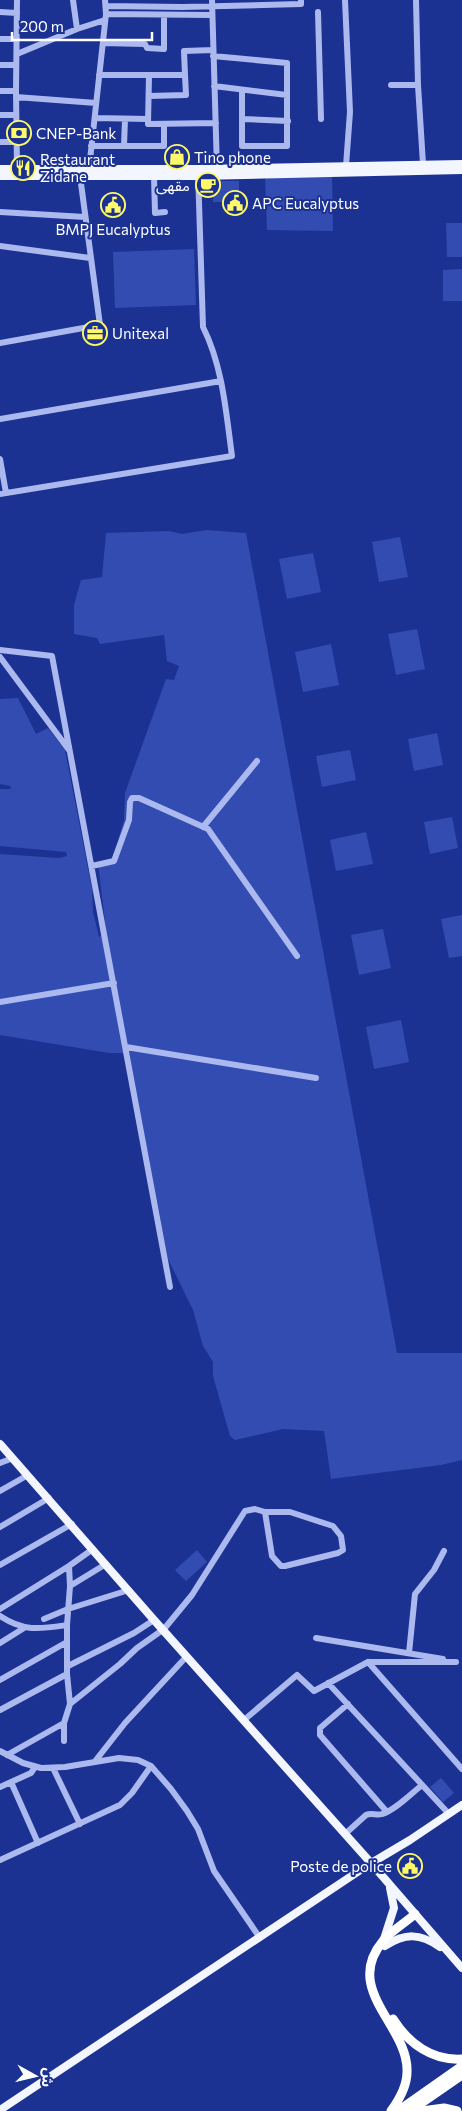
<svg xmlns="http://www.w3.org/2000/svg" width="462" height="2111" font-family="Commissioner,'Noto Sans Arabic',sans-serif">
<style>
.green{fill:#324cb1}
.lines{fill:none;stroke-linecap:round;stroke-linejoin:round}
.minor{stroke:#acb9ef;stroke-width:6}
.major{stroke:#f3f5ff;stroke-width:8}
.highway{stroke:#fff;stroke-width:9}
.labels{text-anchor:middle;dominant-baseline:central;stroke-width:4;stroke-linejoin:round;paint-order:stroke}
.poi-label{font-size:15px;fill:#fff;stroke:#1b3292;text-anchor:start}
</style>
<rect width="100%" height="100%" fill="#1b3292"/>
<!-- green -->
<path class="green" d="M332,173L333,231L267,230L265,175Z
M213,181H239V202H213Z
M446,223H462V257H447Z
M194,249L196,305L115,308L113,252Z
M462,269V301H443V270Z
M206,530L246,533L397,1353H462V1460L441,1465L331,1479L324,1431L283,1429L235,1440L230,1436L213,1376V1362L203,1346L193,1310L168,1259L129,1053H109L0,1035V854L59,858L67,856L66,852L0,846V789H11L10,786L0,784V699L18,698L36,734L48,728L65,750L92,889L93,912L99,937L106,930L98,863L112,861L124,820L125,793L166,679L174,680L179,666L167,661L164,635L100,644L97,638L74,634V605L81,580L102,577L106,533L169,531L182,534Z
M400,537L408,577L379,582L372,542Z
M313,553L321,592L287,599L279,559Z
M417,629L425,669L396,675L388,634Z
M331,644L339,685L303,692L295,652Z
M437,733L443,765L414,771L408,739Z
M350,750L356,780L322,787L316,756Z
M452,817L458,848L430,854L424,822Z
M366,832L373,864L336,871L330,840Z
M462,915V956L449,958L441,919Z
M383,929L391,968L359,975L351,935Z
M401,1020L409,1062L374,1069L366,1027Z
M197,1550L207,1562L186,1581L175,1570Z
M441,1778L454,1793L443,1802L430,1787Z"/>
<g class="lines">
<!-- minor -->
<path class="minor" d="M17,0L16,91L17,170
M73,0L77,29
M212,0L217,169
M345,0L350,112L346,166
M416,0L418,85L423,164
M106,6L182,7L301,4V0
M0,12L17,13
M318,12L321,119
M106,14L212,15
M0,39H17
M103,43L145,44L147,48L164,49V16
M17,54L77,29L105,20
M213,56L287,63V146H242V90
M0,65H16
M99,75H185L184,51L213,50
M149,75L148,124L216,123
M391,85H418
M214,86L287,95
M0,91H16
M149,96L186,95L185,75
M16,97L96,103
M0,115H16
M95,118L148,119
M242,119L288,121
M0,142H16
M91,146H164V124
M124,146L125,119
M89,169L106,14L105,0
M154,176L155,213L165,212
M0,212L85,217
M0,246L90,258
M0,343L100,325L80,176
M0,419L221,381
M0,459L6,493
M0,494L232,456C226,413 223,367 203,327L198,171
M0,650L52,656L170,1287
M0,657L69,750
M203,827L257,761
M92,866L114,861L129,820L130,802L132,798H139L208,829L297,956
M0,1002L114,983
M126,1047L316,1078
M0,1463L13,1458
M0,1491L28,1475
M0,1527L49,1498
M0,1565L72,1524
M70,1586L106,1564
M0,1609L69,1566
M0,1616C24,1632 40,1629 67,1625
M44,1619L68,1609L129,1590
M316,1638L443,1659
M0,1643L24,1628
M409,1653L415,1594L434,1570L444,1551
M368,1662L462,1769
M68,1666L134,1633L154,1620
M0,1680L67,1642
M328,1683L449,1814
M70,1704L120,1664L137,1648L164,1629L192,1595L245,1511L255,1509L265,1512H290L333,1526L341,1536L343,1550L338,1553L285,1566H281L272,1556L265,1512
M348,1704L320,1728V1735L387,1812
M0,1710L67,1674
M244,1720L297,1675L314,1691L368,1662H456
M64,1741V1723
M0,1751L23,1763L41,1768L65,1767L119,1758L138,1760L151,1766L171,1789L187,1811L198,1829L214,1871L260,1938
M7,1755L64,1723L70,1704L67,1674V1625L70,1586L69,1566L93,1549
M96,1760L125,1723L187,1656
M53,1768L80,1824
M11,1782L38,1843
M0,1787L31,1773L35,1767
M345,1834L366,1815C372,1812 376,1816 382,1814C394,1811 412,1793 422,1785
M0,1860L120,1805L132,1793L151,1766"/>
<!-- major -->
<path class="major" d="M0,169H198L462,164
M0,176H199L462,170
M0,1444L154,1620L371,1863L462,1968
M384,1939L394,1908L390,1888
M385,1946C405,1933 420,1933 440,1947
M0,2110L368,1865L410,1840L462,1805"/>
<!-- highway -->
<path class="highway" d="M393,2019C408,2043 432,2061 462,2059
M391,2111C399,2100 407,2086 407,2072C409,2026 342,1990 383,1941C391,1931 405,1923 415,1914
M398,2111L462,2066
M410,2111L462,2075
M422,2111L444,2108L457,2111"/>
</g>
<!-- icons -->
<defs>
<symbol id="bank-ring" viewBox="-11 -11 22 22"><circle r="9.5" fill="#1b3292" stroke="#fff969" stroke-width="1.5"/><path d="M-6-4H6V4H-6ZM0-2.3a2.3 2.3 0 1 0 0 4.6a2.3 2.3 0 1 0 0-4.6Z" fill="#fff969"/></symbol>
<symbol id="shop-ring" viewBox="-11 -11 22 22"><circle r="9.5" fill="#1b3292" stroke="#fff969" stroke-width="1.5"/><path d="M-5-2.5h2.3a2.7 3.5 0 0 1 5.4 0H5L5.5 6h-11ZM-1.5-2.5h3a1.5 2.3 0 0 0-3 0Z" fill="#fff969"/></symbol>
<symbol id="restaurant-ring" viewBox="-11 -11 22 22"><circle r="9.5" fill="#1b3292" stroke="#fff969" stroke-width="1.5"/><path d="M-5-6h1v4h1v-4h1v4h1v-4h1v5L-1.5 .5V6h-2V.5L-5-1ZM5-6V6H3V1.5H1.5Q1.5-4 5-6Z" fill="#fff969"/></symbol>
<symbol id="cafe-ring" viewBox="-11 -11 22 22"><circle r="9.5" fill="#1b3292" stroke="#fff969" stroke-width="1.5"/><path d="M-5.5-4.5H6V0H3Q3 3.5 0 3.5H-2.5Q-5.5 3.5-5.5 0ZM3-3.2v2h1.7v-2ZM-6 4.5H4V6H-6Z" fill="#fff969"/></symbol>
<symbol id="civic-ring" viewBox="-11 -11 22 22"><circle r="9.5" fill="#1b3292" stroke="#fff969" stroke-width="1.5"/><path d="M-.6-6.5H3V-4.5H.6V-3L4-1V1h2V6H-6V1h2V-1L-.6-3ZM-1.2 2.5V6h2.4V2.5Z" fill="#fff969"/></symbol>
<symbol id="office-ring" viewBox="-11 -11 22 22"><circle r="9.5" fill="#1b3292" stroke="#fff969" stroke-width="1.5"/><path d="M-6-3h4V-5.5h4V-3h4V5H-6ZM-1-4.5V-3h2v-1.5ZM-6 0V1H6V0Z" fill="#fff969"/></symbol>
</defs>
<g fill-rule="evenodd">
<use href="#bank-ring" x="5" y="119" width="28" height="28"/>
<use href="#shop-ring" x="163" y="143" width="28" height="28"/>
<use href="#restaurant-ring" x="9" y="154" width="28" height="28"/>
<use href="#cafe-ring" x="194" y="171" width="28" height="28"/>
<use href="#civic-ring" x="221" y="189" width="28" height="28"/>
<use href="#civic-ring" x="99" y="191" width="28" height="28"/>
<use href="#office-ring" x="81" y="319" width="28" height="28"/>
<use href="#civic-ring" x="396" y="1852" width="28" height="28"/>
</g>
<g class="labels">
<!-- poi labels -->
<g class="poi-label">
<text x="36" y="133">CNEP-Bank</text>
<text x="194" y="157">Tino phone</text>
<text x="40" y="159">Restaurant<tspan x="40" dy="17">Zidane</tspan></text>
<text x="190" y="185" text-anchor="end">مقهى</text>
<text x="252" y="203">APC Eucalyptus</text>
<text x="113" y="229" text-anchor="middle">BMPJ Eucalyptus</text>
<text x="112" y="333">Unitexal</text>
<text x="392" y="1866" text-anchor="end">Poste de police</text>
</g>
</g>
<!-- north arrow -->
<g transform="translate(35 2076) rotate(98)" stroke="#1b3292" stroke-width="4" paint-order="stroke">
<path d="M0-4L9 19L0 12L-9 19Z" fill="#ffffff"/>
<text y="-8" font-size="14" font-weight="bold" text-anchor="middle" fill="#ffffff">ش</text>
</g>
<!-- scale -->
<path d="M12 32v8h140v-8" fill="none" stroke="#ffffff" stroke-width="2.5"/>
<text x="20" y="32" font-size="15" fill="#ffffff" stroke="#1b3292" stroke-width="4" paint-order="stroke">200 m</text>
</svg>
